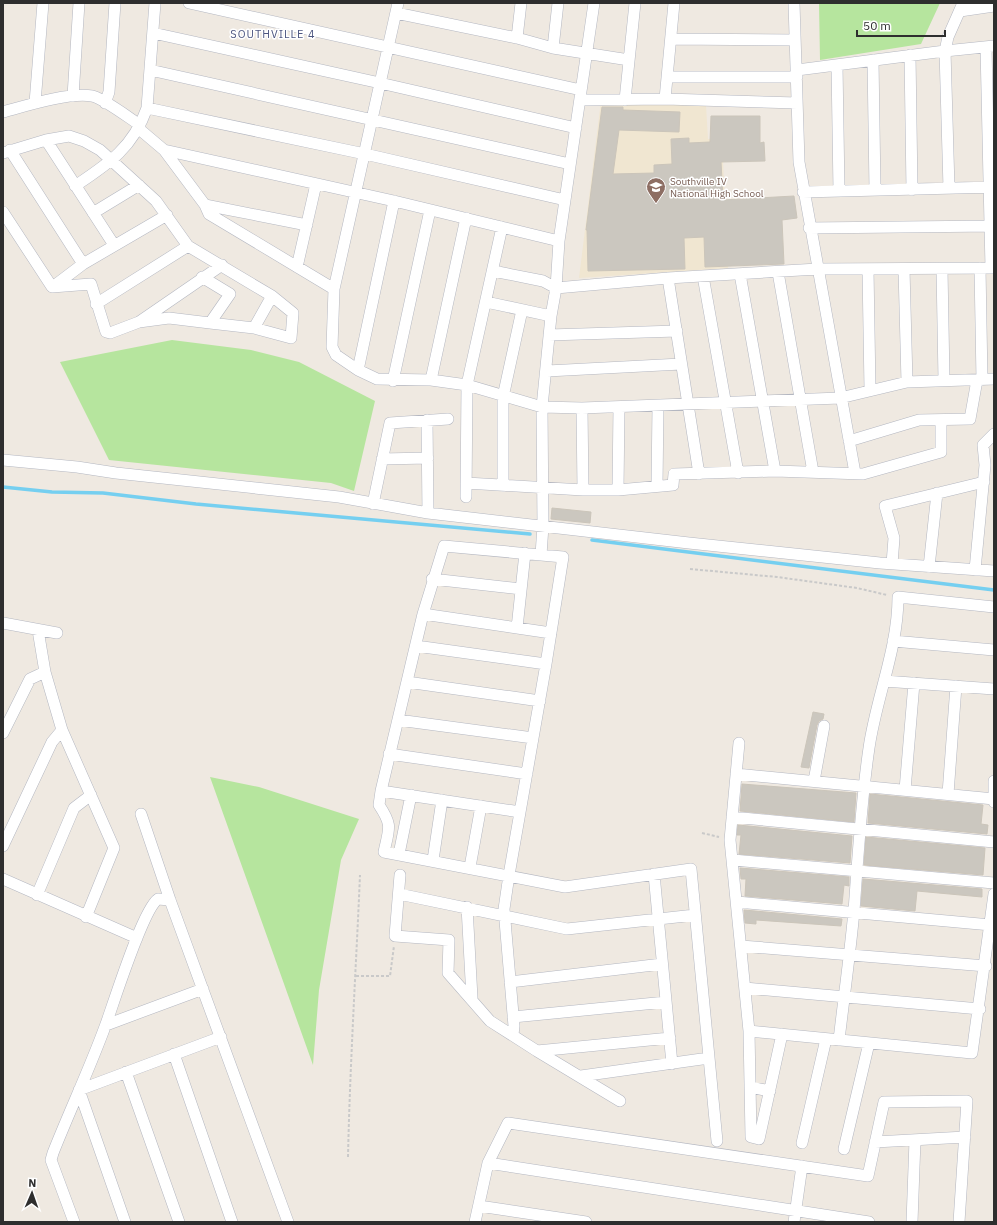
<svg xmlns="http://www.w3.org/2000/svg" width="997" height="1225" font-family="'IBM Plex Sans',sans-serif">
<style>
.education{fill:#f0e6d1}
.green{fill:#b6e59e}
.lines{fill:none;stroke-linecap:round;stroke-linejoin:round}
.stream{stroke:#75cff0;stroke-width:3.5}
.building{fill:#cbc7bf;stroke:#cbc5ba}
.minor-casing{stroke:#b4b7c1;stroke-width:12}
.path{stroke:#c9c9c9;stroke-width:2;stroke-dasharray:3 2;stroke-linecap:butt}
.minor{stroke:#fff;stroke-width:11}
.labels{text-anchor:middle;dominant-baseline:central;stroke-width:3;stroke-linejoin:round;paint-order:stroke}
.education-label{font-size:10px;fill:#785e54;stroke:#fff;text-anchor:start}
.neighbourhood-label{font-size:11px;letter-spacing:1px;fill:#4d5680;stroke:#fff}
</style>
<rect width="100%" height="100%" fill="#efe9e1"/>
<!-- education -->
<path class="education" d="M601,101L706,105L708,139H722L728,268L579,278Z"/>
<!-- green -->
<path class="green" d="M819,3H940L921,44L820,60Z
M172,340L251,350L299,362L375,401L354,491L331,483L109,460L60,362Z
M210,777L259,787L359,819L341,860L319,990L313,1065Z"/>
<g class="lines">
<!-- stream -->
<path class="stream" d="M3,487L52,492L103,493L196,504L530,534
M592,540L994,590"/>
</g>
<!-- building -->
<path class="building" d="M602,107H623V110L680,112L679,132L619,130L613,174L654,173V165L672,164L671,139L689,138V143L710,142L711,116H760V143L764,142L765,161L721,162L723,200L794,196L797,218L782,220L784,264L705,267L704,237L684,238L685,269L588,271L587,230H586Z
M552,508L591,512L590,523L551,519Z
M813,712L824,714L823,719L819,721L817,725L809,768L801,767Z
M742,784L856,793L854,822L740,811Z
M870,794L983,805L981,824L988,825L987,834L868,823Z
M738,825L852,836L850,863L739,854L741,835H737Z
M866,837L985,848L983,875L864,865Z
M740,868L849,877V886L844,885L842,904L745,896L746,879H741Z
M863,879L982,889V897L917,891L915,911L861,906Z
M744,910L842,919L841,926L756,920V924L745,923Z"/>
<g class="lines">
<defs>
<path id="minor" d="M189,3L581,90
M398,3L334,289L332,347L336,355L358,370L377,379L431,380L467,385L542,407L582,408L840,398L907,382L994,379
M794,3L799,162L855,473
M960,11L994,6
M396,13L517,38L553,48L629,60
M153,33L380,83L576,128
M517,38L521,3
M671,39L795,40
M986,47L991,268
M553,48L558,3
M910,55L912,190
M873,60L875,190
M837,65L839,191
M150,70L570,164
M797,70L945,51L994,46
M667,77H797
M73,96L79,3
M665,99L674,3
M580,100L665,99L797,103
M625,100L635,3
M35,103L43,3
M105,103L109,92L115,3
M147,108L365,154L565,200
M3,112C25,106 69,92 92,96C103,98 129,118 140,125
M138,128L164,150L394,201L559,241
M46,140L114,245
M10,150L83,264
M164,150L205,205L209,214L334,289
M3,153L46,140L69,136L84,141L100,150L156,201L188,246L272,296L293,313L291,338L254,328L210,323L169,318L139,322
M75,186C108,164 133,148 147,108L155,3
M949,188L945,51L948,37L963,3
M803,192L994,187
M205,205L307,225
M3,212L52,287L91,284L106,332L110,333L139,322L222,265
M93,213L139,185
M809,228L994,226
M297,267L316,184
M980,268L982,380
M868,269L870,390
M904,269L907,382
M942,269L944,380
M493,271L543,281L556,288L668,278L818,269L994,268
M778,272L813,472
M740,274L775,471
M703,276L738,473
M202,277L230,294L210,323
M668,278L699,474
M54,286L83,264L167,215
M486,302L551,316
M96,304L188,246
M254,328L272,296
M549,335L677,331
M358,370L394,201
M547,371L681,364
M431,380L466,218
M393,381L430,210
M582,408L583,490
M427,420L428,513
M849,441L919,420L970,419L977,380
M382,459L428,458
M3,460L77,467L116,473L339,497L428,513L689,543L880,563L994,571
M466,483L583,490H618L673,485L674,474L775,471L863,474L941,452V420
M503,486V397L522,310
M657,486L658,406
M618,490L619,407
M466,497L467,385L502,227
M373,504L390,423L448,419
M541,555L543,526L542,407L551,316L556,288L559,241L594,3
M892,564L894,538L885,506L984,482
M929,567L937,493
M975,570L985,465L983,445L994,434
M432,579L521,589
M423,614L551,633
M3,623L57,633
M517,628L525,553
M38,630L45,672L62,730L114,848L86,917
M893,641L994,650
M416,646L546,664
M884,681L994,689
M407,682L540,701
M398,720L533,738
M3,733L30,679L45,672
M739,743L730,840L749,1031L751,1137L759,1139L782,1034
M389,754L527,774
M736,774L994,799
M814,781L824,726
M994,781V802
M905,790L914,683
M381,791L520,812
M948,794L956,686
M141,814L170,900L288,1222
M732,817L994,842
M3,846L52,742L62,730
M399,854L411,795
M433,860L442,800
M733,860L994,883
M470,867L481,806
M654,874L672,1064
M400,875L395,936L449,940L448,973L490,1021L537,1051L620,1101
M3,879L137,938
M399,894L567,929L695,915
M37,895L74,808L91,795
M737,902L991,925
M467,907L472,998
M741,946L986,966
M510,982L662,964
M745,988L980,1009
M513,1017L666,1002
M106,1025L203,989
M749,1031L972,1053L994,894
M513,1035L514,1026L504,909L509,875L546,664L563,557L444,546L423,614L381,791L379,805C393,826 389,828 384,852L565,887L691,869L717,1141
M839,1040C844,997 850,954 854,911C858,857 861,802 869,748C876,698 898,649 898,597L994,607
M537,1051L670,1038
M174,1054L232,1222
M126,1072L179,1222
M581,1076L709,1058
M750,1087L770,1091
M875,1142L965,1137
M802,1143L826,1039
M844,1149L869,1043
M488,1163L869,1222
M479,1206L586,1222
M74,1222L51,1160L53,1153C70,1110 90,1068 106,1024C114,1002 143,909 158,899L170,900
M125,1222L79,1090L221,1037
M475,1222L488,1163L508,1123L868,1176L884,1102L967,1101L959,1222
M794,1222L802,1166
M912,1222L915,1140"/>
</defs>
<!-- minor casing -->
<use href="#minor" class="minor-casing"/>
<!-- path -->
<path class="path" d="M690,569L777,577L857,588L887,595
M702,833L719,837
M356,976H390L394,946
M348,1157C350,1063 356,969 360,875"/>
<!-- minor -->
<use href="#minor" class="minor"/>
</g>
<!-- icons -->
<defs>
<symbol id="school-pin" viewBox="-11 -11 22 30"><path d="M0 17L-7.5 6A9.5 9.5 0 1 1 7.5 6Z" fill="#8d6e63" stroke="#fff"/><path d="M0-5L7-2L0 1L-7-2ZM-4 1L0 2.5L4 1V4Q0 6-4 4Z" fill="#fff"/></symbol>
</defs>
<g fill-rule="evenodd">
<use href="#school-pin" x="645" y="176" width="22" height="30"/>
</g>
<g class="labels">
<!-- education labels -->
<g class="education-label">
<text x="670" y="181">Southville IV<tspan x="670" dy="12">National High School</tspan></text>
</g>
<!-- neighbourhood labels -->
<g class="neighbourhood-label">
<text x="273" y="34">SOUTHVILLE 4</text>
</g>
</g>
<!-- border -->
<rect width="997" height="1225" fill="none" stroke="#2e2e2e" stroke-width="8"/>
<!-- north arrow -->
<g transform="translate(32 1193) rotate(2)" stroke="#ffffff" stroke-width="3" paint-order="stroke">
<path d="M0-3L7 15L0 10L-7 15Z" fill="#2e2e2e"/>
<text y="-6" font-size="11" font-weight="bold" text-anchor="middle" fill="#2e2e2e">N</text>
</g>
<!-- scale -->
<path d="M857 30v6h88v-6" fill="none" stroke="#2e2e2e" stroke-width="2"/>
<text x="863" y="30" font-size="12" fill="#2e2e2e" stroke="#ffffff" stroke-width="3" paint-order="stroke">50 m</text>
</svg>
